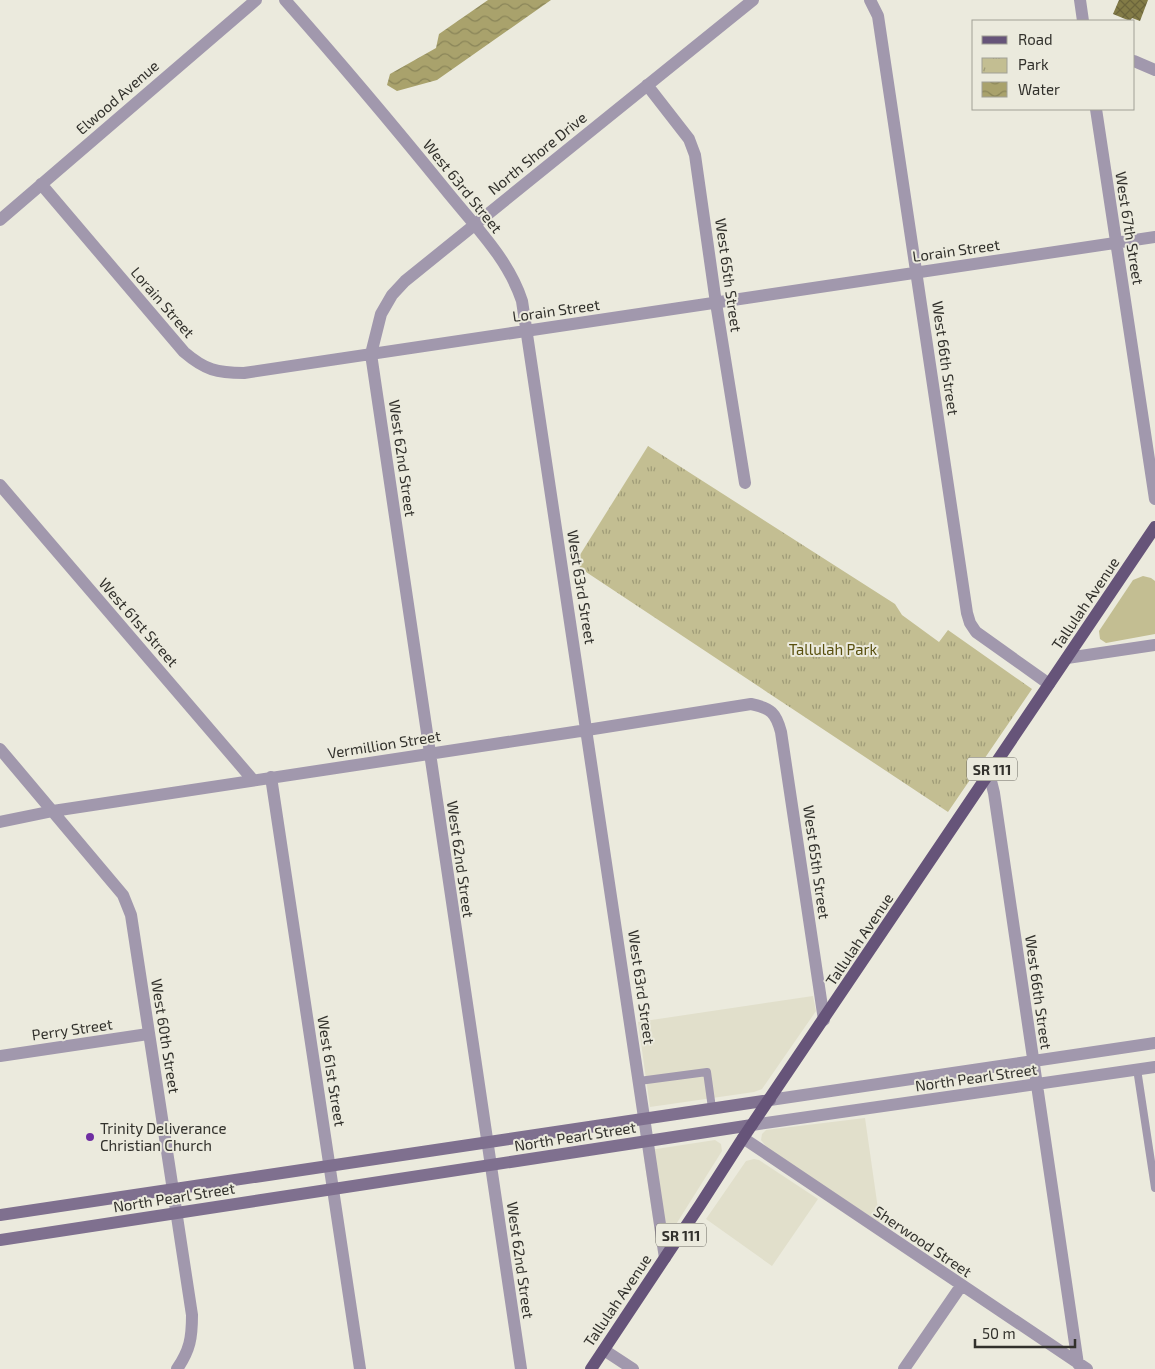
<svg xmlns="http://www.w3.org/2000/svg" width="1155" height="1369" font-family="'Exo 2',sans-serif">
<style>
.built{fill:#e1dfcb}
.grass{fill:#c3be92}
.park{fill:url(#park-tufts)}
.water{fill:url(#water-waves)}
.building{fill:url(#building-cross-hatch)}
.lines{fill:none;stroke-linecap:round;stroke-linejoin:round}
.lane{stroke:#a198ad;stroke-width:8}
.street{stroke:#a198ad;stroke-width:12}
.secondary{stroke:#7f708f;stroke-width:12}
.primary{stroke:#665479;stroke-width:12}
.poi-dot{fill:#6f2ea2;stroke:#ebeadd;stroke-width:2}
.labels{text-anchor:middle;dominant-baseline:central;stroke-width:4;stroke-linejoin:round;paint-order:stroke}
.shield{fill:#ebeadd;stroke:#6a6861;stroke-width:1}
.shield-label{font-size:14px;font-weight:bold;fill:#32312c}
.street-label{font-size:15px;fill:#32312c;stroke:#ebeadd}
.park-label{font-size:15px;fill:#59500f;stroke:#ebeadd}
.poi-label{font-size:15px;fill:#32312c;stroke:#ebeadd;text-anchor:start}
</style>
<defs>
<pattern id="park-tufts" width="24" height="20" patternUnits="userSpaceOnUse" patternTransform="scale(1.25)"><rect width="24" height="20" fill="#c3be92"/><path d="M3 7l-1-3M5 7V3M7 7l1-3M15 17l-1-3M17 17v-4M19 17l1-3" fill="none" stroke="#9f9b77"/></pattern>
<pattern id="water-waves" width="16" height="10" patternUnits="userSpaceOnUse" patternTransform="scale(1.25)"><rect width="16" height="10" fill="#a9a26c"/><path d="M0 5q4-4 8 0t8 0" fill="none" stroke="#8a8559"/></pattern>
<pattern id="building-cross-hatch" width="8" height="8" patternUnits="userSpaceOnUse" patternTransform="scale(1.25)"><rect width="8" height="8" fill="#827b46"/><path d="M0 0l8 8M0 8l8-8" fill="none" stroke="#6b653b"/></pattern>
</defs>
<rect width="100%" height="100%" fill="#ebeadd"/>
<!-- built -->
<path class="built" d="M813,996L816,1011L762,1089L754,1092L650,1107L638,1022Z
M865,1118L880,1223L767,1148L761,1140L762,1134L766,1130Z
M715,1140L721,1144L722,1151L658,1253L643,1151Z
M754,1159L759,1160L818,1199L772,1266L706,1219L746,1161Z"/>
<!-- grass -->
<path class="grass" d="M1143,576L1151,578L1155,581V634L1106,643L1100,639L1099,631L1133,580Z"/>
<!-- park -->
<path class="park" d="M648,446L895,604L902,615L939,642L948,630L1032,689L948,812L580,568L578,558Z"/>
<!-- water -->
<path class="water" d="M488,0H551L437,80L397,91L387,85L390,74L436,48L439,34Z"/>
<!-- building -->
<path class="building" d="M1119,0H1148L1140,21L1132,18L1130,21L1113,14Z"/>
<g class="lines">
<!-- lane -->
<path class="lane" d="M1137,1069L1155,1188
M639,1081L707,1072L712,1108"/>
<!-- street -->
<path class="street" d="M285,0C340,62 393,125 445,189C473,224 508,258 522,301L665,1258
M870,0L878,16L967,613L970,623L976,632L1049,684
M1080,0L1083,21
M1134,61L1155,70
M647,85L689,139L695,155L716,303L745,483
M1096,109L1155,499
M41,184L184,352C205,370 217,373 244,373L1155,237
M0,220L256,0
M0,485L253,780
M1067,658L1155,645
M0,749L123,895L131,915L192,1315C192,1338 190,1350 177,1369
M989,773L994,793L1078,1364
M271,777L360,1369
M0,822L53,811L587,730L751,704C771,708 776,713 781,732L824,1020
M0,1056L148,1034
M770,1100L1155,1043
M752,1125L1155,1067
M743,1138L1087,1369
M604,1350L633,1369
M521,1369L371,354L381,314L392,295L405,281L753,0
M904,1369L961,1286"/>
<!-- secondary -->
<path class="secondary" d="M0,1215L770,1100
M0,1240L752,1125"/>
<!-- primary -->
<path class="primary" d="M591,1369L700,1205L743,1138L1155,527"/>
</g>
<!-- markers -->
<circle class="poi-dot" cx="90" cy="1137" r="5"/>
<g class="labels">
<!-- shield labels -->
<g class="shield">
<rect x="967" y="757.5" width="50" height="23" rx="4"/>
<rect x="656" y="1223.5" width="50" height="23" rx="4"/>
</g>
<g class="shield-label">
<text x="992" y="769">SR 111</text>
<text x="681" y="1235">SR 111</text>
</g>
<!-- street labels -->
<g class="street-label">
<text transform="translate(117 97) rotate(-41)">Elwood Avenue</text>
<text transform="translate(537 153) rotate(-39)">North Shore Drive</text>
<text transform="translate(463 186) rotate(51)">West 63rd Street</text>
<text transform="translate(1130 228) rotate(81)">West 67th Street</text>
<text transform="translate(956 250) rotate(-8)">Lorain Street</text>
<text transform="translate(729 275) rotate(82)">West 65th Street</text>
<text transform="translate(163 302) rotate(49)">Lorain Street</text>
<text transform="translate(556 310) rotate(-8)">Lorain Street</text>
<text transform="translate(946 358) rotate(82)">West 66th Street</text>
<text transform="translate(403 458) rotate(82)">West 62nd Street</text>
<text transform="translate(582 587) rotate(81)">West 63rd Street</text>
<text transform="translate(1085 603) rotate(-56)">Tallulah Avenue</text>
<text transform="translate(139 622) rotate(49)">West 61st Street</text>
<text transform="translate(384 744) rotate(-9)">Vermillion Street</text>
<text transform="translate(461 859) rotate(82)">West 62nd Street</text>
<text transform="translate(817 862) rotate(82)">West 65th Street</text>
<text transform="translate(859 939) rotate(-56)">Tallulah Avenue</text>
<text transform="translate(642 987) rotate(82)">West 63rd Street</text>
<text transform="translate(1039 992) rotate(82)">West 66th Street</text>
<text transform="translate(72 1029) rotate(-8)">Perry Street</text>
<text transform="translate(166 1036) rotate(81)">West 60th Street</text>
<text transform="translate(332 1071) rotate(81)">West 61st Street</text>
<text transform="translate(976 1077) rotate(-8)">North Pearl Street</text>
<text transform="translate(575 1136) rotate(-9)">North Pearl Street</text>
<text transform="translate(174 1197) rotate(-9)">North Pearl Street</text>
<text transform="translate(923 1241) rotate(34)">Sherwood Street</text>
<text transform="translate(521 1260) rotate(82)">West 62nd Street</text>
<text transform="translate(617 1300) rotate(-56)">Tallulah Avenue</text>
</g>
<!-- park labels -->
<g class="park-label">
<text x="833" y="649">Tallulah Park</text>
</g>
<!-- poi labels -->
<g class="poi-label">
<text x="100" y="1128">Trinity Deliverance<tspan x="100" dy="17">Christian Church</tspan></text>
</g>
</g>
<!-- legend -->
<rect x="972" y="20" width="162" height="90" fill="#ebeadd" stroke="#a1a096"/>
<rect x="982" y="36" width="25" height="8" fill="#665479" stroke="#a1a096"/>
<text x="1018" y="45" font-size="15" fill="#32312c">Road</text>
<rect x="982" y="58" width="25" height="15" fill="url(#park-tufts)" stroke="#a1a096"/>
<text x="1018" y="70" font-size="15" fill="#32312c">Park</text>
<rect x="982" y="82" width="25" height="15" fill="url(#water-waves)" stroke="#a1a096"/>
<text x="1018" y="95" font-size="15" fill="#32312c">Water</text>
<!-- scale -->
<path d="M975 1339v8h100v-8" fill="none" stroke="#32312c" stroke-width="2.5"/>
<text x="982" y="1339" font-size="15" fill="#32312c" stroke="#ebeadd" stroke-width="4" paint-order="stroke">50 m</text>
</svg>
